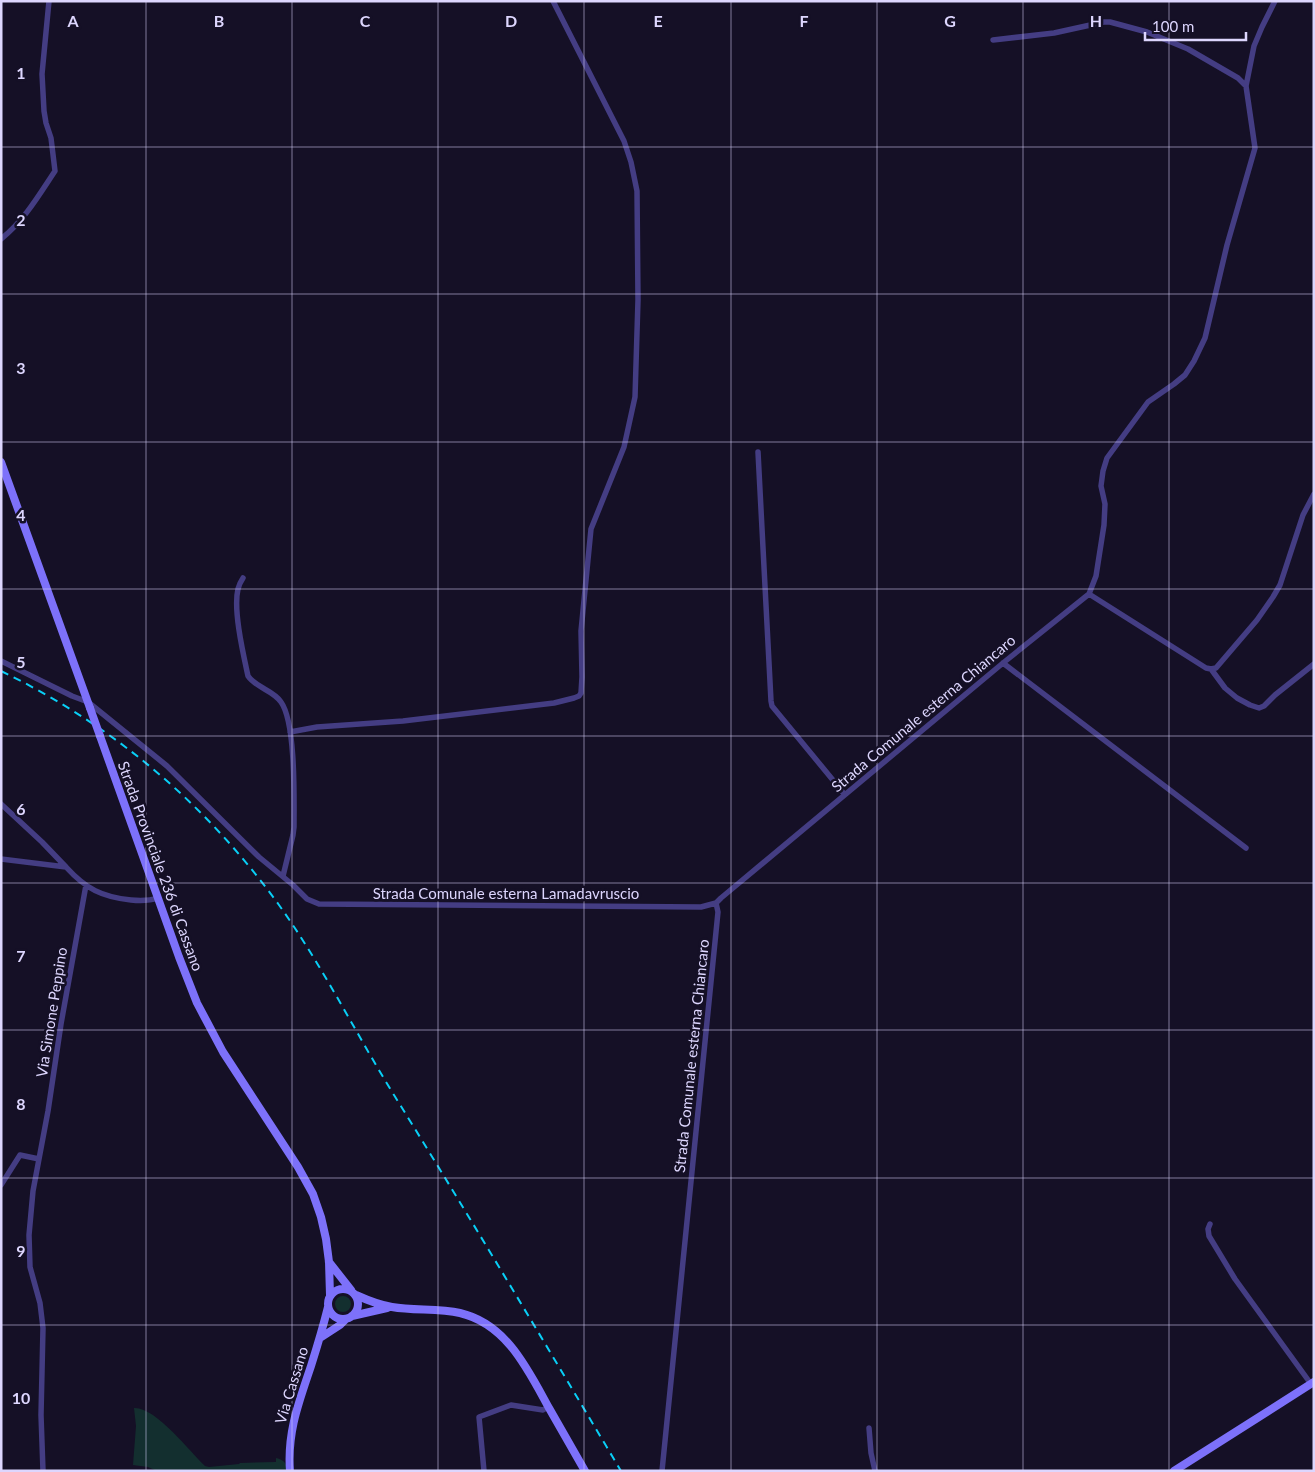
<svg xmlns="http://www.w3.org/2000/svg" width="1315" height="1472" font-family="Lato,sans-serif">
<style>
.green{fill:#132f2f}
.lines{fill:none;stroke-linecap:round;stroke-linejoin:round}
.minor{stroke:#443d83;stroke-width:5.5}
.secondary{stroke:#7d71fa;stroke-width:8}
.rail{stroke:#09cff6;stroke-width:2;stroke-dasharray:8 6;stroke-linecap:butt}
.secondary-bridge{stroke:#7d71fa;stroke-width:8}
.grid{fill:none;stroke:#ddd6fe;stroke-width:1;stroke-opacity:0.55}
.labels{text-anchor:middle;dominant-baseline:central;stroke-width:5;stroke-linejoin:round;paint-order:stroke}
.street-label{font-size:15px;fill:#ddd6fe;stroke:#151026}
.grid-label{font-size:16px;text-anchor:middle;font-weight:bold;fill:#ddd6fe;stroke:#151026;stroke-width:5;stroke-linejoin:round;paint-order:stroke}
</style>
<rect width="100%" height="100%" fill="#151026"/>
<!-- green -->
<path class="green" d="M335 1304a8 8 0 1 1 16 0a8 8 0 1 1-16 0Z
M134,1408C156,1407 190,1452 205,1466L209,1467L239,1464L240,1463L276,1462V1458C284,1460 287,1463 287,1471H157L148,1467L133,1465L136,1426Z"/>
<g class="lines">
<!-- minor -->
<path class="minor" d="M993,40L1054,33L1104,22H1110L1147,32L1188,49L1238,78L1246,86
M1,239C24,221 39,195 55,171L51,138L46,123L44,111L42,74L49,1
M758,452L771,701L772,706L837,785L844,794
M243,578C241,581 239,585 238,589C233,610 243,653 248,676C256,688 273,690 281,702C296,723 294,800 294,827L293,835L283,876
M1089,594L1206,668L1211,669L1216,668L1257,620L1273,597L1280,585L1303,515L1314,494
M1,661L72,696L88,702L167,766L259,857L293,885L307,899L319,904L701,907L716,903
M1003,663L1246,848
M1211,669L1225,688L1237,698L1250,705L1259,708L1264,706L1275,695L1314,664
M290,732L317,727L403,721L554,703L574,698L579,696L581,693L582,677L581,631L591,529L624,447L635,397L638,300L637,191L631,162L624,141L553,1
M1,804L42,842L66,867
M1,859L66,867C86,889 102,897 131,900C141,901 149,901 158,898
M1,1185L20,1155L39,1159
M1210,1224L1208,1229L1209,1236L1235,1279L1311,1384
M869,1428L871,1453L875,1471
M43,1471L41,1415L43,1328L40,1303L30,1267L29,1235L33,1191L48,1111L61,1024L86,885
M484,1471L479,1417L511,1405L543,1410L548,1407
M662,1471L718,912L716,903L721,898L1003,663L1089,594L1096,576L1104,525L1105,504L1101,486L1103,471L1107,458L1148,402L1174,384L1185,375L1194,361L1205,338L1227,245L1255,148L1246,86L1254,46L1262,27L1275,1"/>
<!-- secondary -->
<path class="secondary" d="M1,462L90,708
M100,736L179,957L197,1003L223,1052L298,1167L313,1194L321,1217L326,1239L329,1262L330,1295
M329,1262L351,1290
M328 1304a15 15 0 1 1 30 0a15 15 0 1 1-30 0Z
M356,1295C367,1300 379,1305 392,1307C414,1311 438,1308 460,1313C507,1324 528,1370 549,1408C561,1429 573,1450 585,1471
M352,1316L387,1308
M320,1338L340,1325L346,1319
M290,1471C287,1432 299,1402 311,1366C317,1347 323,1327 328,1307
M1174,1471L1314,1382"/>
<!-- rail -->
<path class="rail" d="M1,671C114,726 205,803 279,905C322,965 355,1032 394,1095C471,1219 546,1345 621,1471"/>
<!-- secondary-bridge -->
<path class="secondary-bridge" d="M90,708L100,736"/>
</g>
<!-- grid -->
<path class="grid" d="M146,1V1471M292,1V1471M438,1V1471M584,1V1471M731,1V1471M877,1V1471M1023,1V1471M1169,1V1471M1,147H1314M1,294H1314M1,442H1314M1,589H1314M1,736H1314M1,883H1314M1,1030H1314M1,1178H1314M1,1325H1314"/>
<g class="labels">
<!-- street labels -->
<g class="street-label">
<text transform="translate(923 713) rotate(-40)">Strada Comunale esterna Chiancaro</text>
<text transform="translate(161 866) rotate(70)">Strada Provinciale 236 di Cassano</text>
<text x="506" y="893">Strada Comunale esterna Lamadavruscio</text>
<text transform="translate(51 1012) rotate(-81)">Via Simone Peppino</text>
<text transform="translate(691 1056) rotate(-84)">Strada Comunale esterna Chiancaro</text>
<text transform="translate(291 1385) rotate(-73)">Via Cassano</text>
</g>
</g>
<g class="grid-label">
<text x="73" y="27">A</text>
<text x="219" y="27">B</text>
<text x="365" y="27">C</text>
<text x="511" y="27">D</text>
<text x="658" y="27">E</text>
<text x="804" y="27">F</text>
<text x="950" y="27">G</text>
<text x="1096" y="27">H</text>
<text x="21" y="79">1</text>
<text x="21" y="226">2</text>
<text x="21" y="374">3</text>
<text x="21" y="521">4</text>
<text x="21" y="668">5</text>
<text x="21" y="815">6</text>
<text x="21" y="962">7</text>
<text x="21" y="1110">8</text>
<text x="21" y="1257">9</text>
<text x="21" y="1404">10</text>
</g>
<!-- border -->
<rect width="1315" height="1472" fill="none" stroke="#ddd6fe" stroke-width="5"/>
<!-- scale -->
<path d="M1145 32v8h101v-8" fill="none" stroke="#ddd6fe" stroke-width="2.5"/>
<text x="1152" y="32" font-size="15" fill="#ddd6fe" stroke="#151026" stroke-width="4" paint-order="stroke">100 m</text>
</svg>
